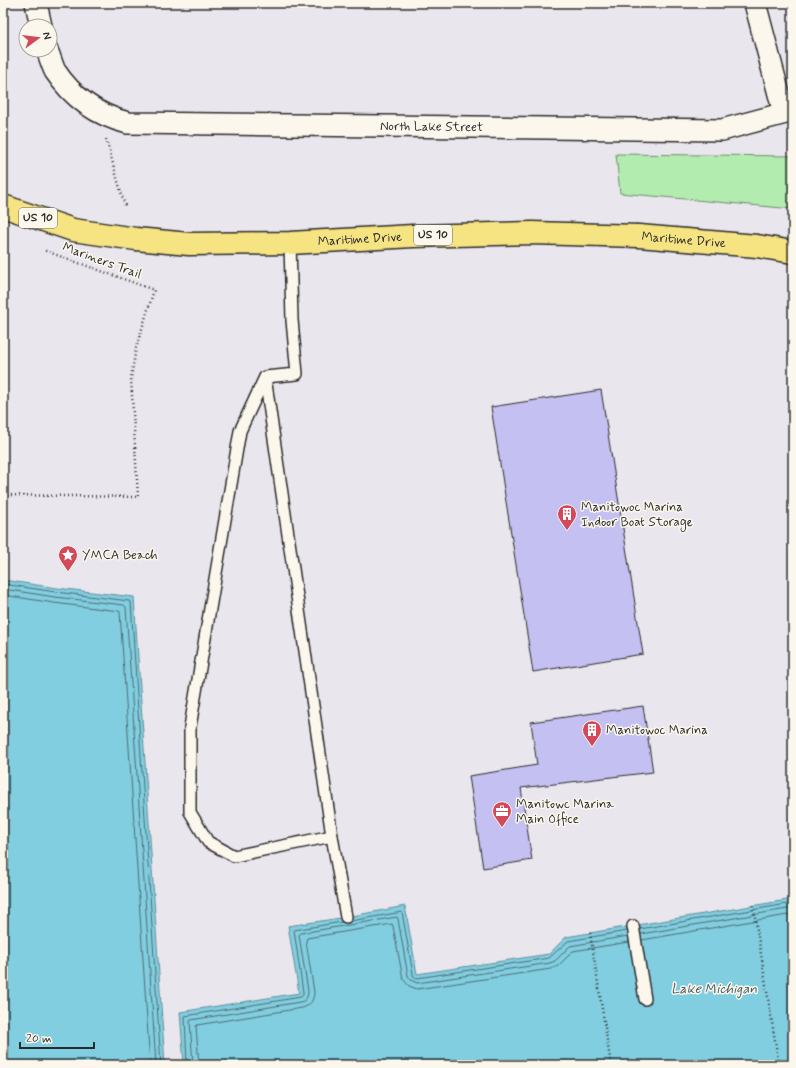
<svg xmlns="http://www.w3.org/2000/svg" width="796" height="1068" font-family="Mynerve,sans-serif">
<style>
.green{fill:#b3ecaf;stroke:#6f8c6d}
.water{fill:#81cee0;stroke:#5f8d98}
.lines{fill:none;stroke-linecap:round;stroke-linejoin:round}
.shore{stroke:#4d6c73;stroke-width:1}
.building{fill:#c4c0f2;stroke:#2b2b2b}
.lane-casing{stroke:#2b2b2b;stroke-width:14}
.street-casing{stroke:#2b2b2b;stroke-width:24}
.primary-casing{stroke:#2b2b2b;stroke-width:25}
.path{stroke:#2b2b2b;stroke-width:2.5;stroke-dasharray:1 3;stroke-linecap:butt}
.lane{stroke:#fbf7ec;stroke-width:11}
.street{stroke:#fbf7ec;stroke-width:21}
.primary{stroke:#f6e381;stroke-width:22}
.labels{text-anchor:middle;dominant-baseline:central;stroke-width:3;stroke-linejoin:round;paint-order:stroke}
.shield{fill:#fbf7ec;stroke:#696865;stroke-width:1}
.shield-label{font-size:12px;font-weight:bold;fill:#2b2b2b}
.street-label{font-size:13px;fill:#2b2b2b;stroke:#fbf7ec}
.poi-label{font-size:13px;fill:#2b2b2b;stroke:#fbf7ec;text-anchor:start}
.water-label{font-size:14px;font-style:italic;fill:#455c61;stroke:#fbf7ec}
</style>
<rect width="100%" height="100%" fill="#eae6ee"/>
<filter id="ink" filterUnits="userSpaceOnUse"><feTurbulence type="fractalNoise" baseFrequency=".025" numOctaves="2"/><feDisplacementMap in="SourceGraphic" scale="8" xChannelSelector="R" yChannelSelector="G"/><feConvolveMatrix kernelMatrix="1 2 1 2 8 2 1 2 1" color-interpolation-filters="sRGB"/></filter>
<g filter="url(#ink)">
<!-- green -->
<path class="green" d="M616,154L793,156V209L620,193Z"/>
<!-- water -->
<path class="water" d="M3,580L57,588L134,597L165,1065H3Z
M793,899V1065H184L180,1012L299,993L288,926L347,917L405,906L417,974L549,954L566,937Z"/>
<g class="lines">
<!-- shore -->
<path class="shore" d="M3,584L56,592L129,601L131,602L161,1065
M3,589L55,597L124,605L126,607L156,1065
M3,595L54,603L119,611L120,612L150,1065
M351,921L402,912L413,974L414,977L417,978L549,958L568,941L627,931
M640,929L793,903
M641,934L793,908
M642,940L793,914
M187,1065L185,1016L301,997L303,995V992L294,930L342,922
M193,1065L190,1021L191,1020L300,1002C306,1001 308,997 308,991L299,935L301,933L397,917L398,919L408,976L411,980L417,983L550,963L555,961L570,946L628,936
M199,1065L196,1026L197,1025L302,1008C310,1006 314,1000 314,992L306,941L307,938L392,924L393,926L403,979L409,986L417,989L551,969L558,966L573,951L629,942"/>
</g>
<!-- building -->
<path class="building" d="M601,390L643,654L533,672L491,407Z
M643,706L653,772L521,788L532,860L483,868L469,776L537,765L531,722Z"/>
<g class="lines">
<defs>
<path id="lane" d="M265,377L240,431L190,727V812L208,842L234,856L332,836
M265,377L332,836L346,917
M265,377L297,374L292,320L290,243
M633,926L645,999"/>
<g id="street">
<path d="M36,3L41,26"/>
<path d="M755,3L784,113"/>
<path id="s1" d="M47,50C50,57 52,65 55,71C73,98 96,115 128,123L722,130L793,111"/>
</g>
<g id="primary">
<path id="s2" d="M3,206L73,230L136,239L189,244L290,243L413,236L532,233L639,236L757,246L793,252"/>
</g>
</defs>
<!-- lane casing -->
<use href="#lane" class="lane-casing"/>
<!-- street casing -->
<use href="#street" class="street-casing"/>
<!-- primary casing -->
<use href="#primary" class="primary-casing"/>
<!-- path -->
<path class="path" d="M106,139L125,206
M3,495L138,497L131,378L136,348L154,290L43,250
M753,905L779,1065
M590,933L611,1065"/>
<!-- lane -->
<use href="#lane" class="lane"/>
<!-- street -->
<use href="#street" class="street"/>
<!-- primary -->
<use href="#primary" class="primary"/>
</g>
</g>
<!-- icons -->
<defs>
<symbol id="building-pin" viewBox="-11 -11 22 30"><path d="M0 17L-7.5 6A9.5 9.5 0 1 1 7.5 6Z" fill="#d1495b" stroke="#fbf7ec"/><path d="M-4-6H4V6H1V3H-1V6H-4ZM-2.5-4.3h1.7v1.8h-1.7ZM.8-4.3h1.7v1.8H.8ZM-2.5-1h1.7V.8h-1.7ZM.8-1h1.7V.8H.8Z" fill="#fff"/></symbol>
<symbol id="sight-pin" viewBox="-11 -11 22 30"><path d="M0 17L-7.5 6A9.5 9.5 0 1 1 7.5 6Z" fill="#d1495b" stroke="#fbf7ec"/><path d="M0-6L1.8-2.2L6-1.7L2.9 1.2L3.7 5.4L0 3.3L-3.7 5.4L-2.9 1.2L-6-1.7L-1.8-2.2Z" fill="#fff"/></symbol>
<symbol id="office-pin" viewBox="-11 -11 22 30"><path d="M0 17L-7.5 6A9.5 9.5 0 1 1 7.5 6Z" fill="#d1495b" stroke="#fbf7ec"/><path d="M-6-3h4V-5.5h4V-3h4V5H-6ZM-1-4.5V-3h2v-1.5ZM-6 0V1H6V0Z" fill="#fff"/></symbol>
</defs>
<g fill-rule="evenodd">
<use href="#building-pin" x="556" y="503" width="22" height="30"/>
<use href="#sight-pin" x="57" y="544" width="22" height="30"/>
<use href="#building-pin" x="581" y="719" width="22" height="30"/>
<use href="#office-pin" x="491" y="800" width="22" height="30"/>
</g>
<g class="labels">
<!-- shield labels -->
<g class="shield">
<rect x="19" y="208" width="38" height="20" rx="3"/>
<rect x="414" y="225" width="38" height="20" rx="3"/>
</g>
<g class="shield-label">
<text x="38" y="218">US 10</text>
<text x="433" y="235">US 10</text>
</g>
<!-- street labels -->
<g class="street-label">
<text stroke="none"><textPath href="#s1" startOffset="418">North Lake Street</textPath></text>
<text stroke="none"><textPath href="#s2" startOffset="362">Maritime Drive</textPath></text>
<text stroke="none"><textPath href="#s2" startOffset="686">Maritime Drive</textPath></text>
<text transform="translate(102 261) rotate(20)">Mariners Trail</text>
</g>
<!-- poi labels -->
<g class="poi-label">
<text x="581" y="507">Manitowoc Marina<tspan x="581" dy="15">Indoor Boat Storage</tspan></text>
<text x="82" y="555">YMCA Beach</text>
<text x="606" y="730">Manitowoc Marina</text>
<text x="516" y="804">Manitowc Marina<tspan x="516" dy="15">Main Office</tspan></text>
</g>
<!-- water labels -->
<g class="water-label">
<text x="714" y="989">Lake Michigan</text>
</g>
</g>
<!-- margin -->
<rect width="796" height="1068" fill="none" stroke="#fbf7ec" stroke-width="16"/>
<rect x="8" y="8" width="780" height="1052" fill="none" stroke="#2b2b2b" stroke-width="1.5" filter="url(#ink)"/>
<!-- north arrow -->
<g transform="translate(38 38) rotate(75)"><circle r="19" fill="#fbf7ec" stroke="#a8a59f"/>
<path d="M0-3L7 15L0 10L-7 15Z" fill="#d1495b"/>
<text y="-6" font-size="11" font-weight="bold" text-anchor="middle" fill="#2b2b2b">N</text>
</g>
<!-- scale -->
<path d="M20 1042v6h74v-6" fill="none" stroke="#2b2b2b" stroke-width="2"/>
<text x="26" y="1042" font-size="12" fill="#2b2b2b" stroke="#fbf7ec" stroke-width="3" paint-order="stroke">20 m</text>
</svg>
